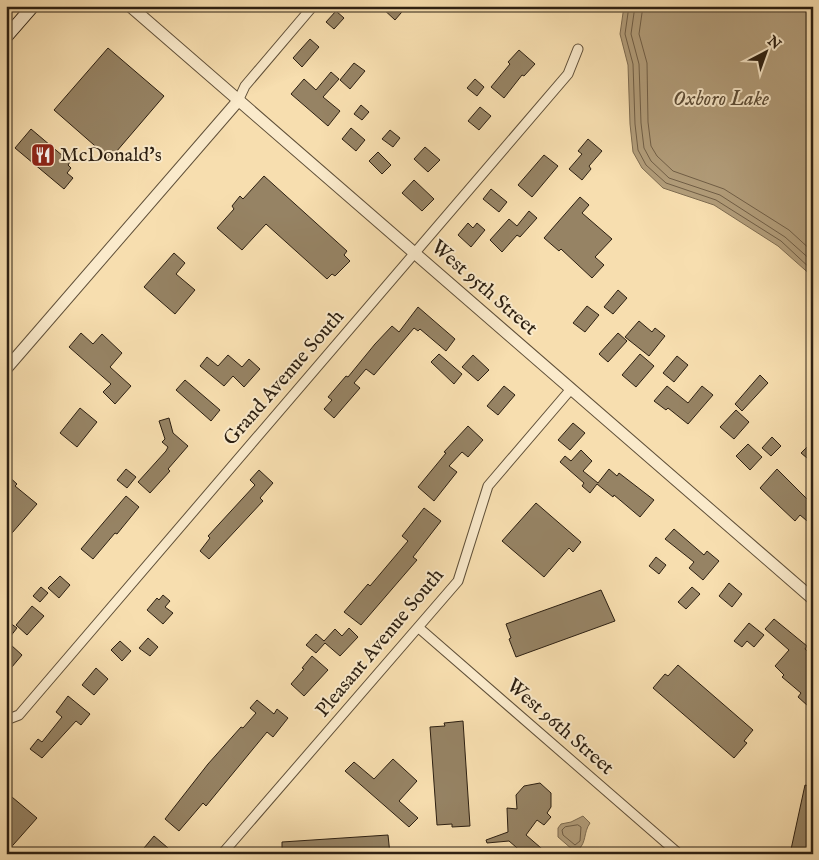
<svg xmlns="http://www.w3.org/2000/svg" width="819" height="860" font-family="'IM FELL English',serif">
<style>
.water{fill:#b29d7a;stroke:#7d6b50}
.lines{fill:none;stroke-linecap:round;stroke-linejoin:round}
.shore{stroke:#705e46;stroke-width:1}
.building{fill:#968364;stroke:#2d2012}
.minor-casing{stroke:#605039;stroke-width:11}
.tertiary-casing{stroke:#605039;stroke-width:13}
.secondary-casing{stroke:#2d2012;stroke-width:14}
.minor{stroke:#faeacb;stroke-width:9}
.tertiary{stroke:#faeacb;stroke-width:11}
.secondary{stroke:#faeacb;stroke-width:12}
.labels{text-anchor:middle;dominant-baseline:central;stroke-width:4;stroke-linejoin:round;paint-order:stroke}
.poi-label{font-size:20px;fill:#2d2012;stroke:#faeacb;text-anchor:start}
.street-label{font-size:20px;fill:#2d2012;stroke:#faeacb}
.water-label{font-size:21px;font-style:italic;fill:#5c4c36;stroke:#faeacb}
</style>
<rect width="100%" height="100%" fill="#f7deaf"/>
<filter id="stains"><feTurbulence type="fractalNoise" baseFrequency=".004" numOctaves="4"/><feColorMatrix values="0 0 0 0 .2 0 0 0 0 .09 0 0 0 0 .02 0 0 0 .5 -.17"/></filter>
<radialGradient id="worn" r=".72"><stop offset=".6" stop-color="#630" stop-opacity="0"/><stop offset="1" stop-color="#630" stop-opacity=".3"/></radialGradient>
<!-- water -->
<path class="water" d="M624,6H813V277L778,246L714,205L663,188L642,168L633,152L630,124L628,65L620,34Z
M583,816L590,823C583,833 587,842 578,850H573L558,837V828L561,824L571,822Z"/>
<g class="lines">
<!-- shore -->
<path class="shore" d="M629,6L625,34L633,64L635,124L638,150L646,165L666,183L716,200L781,241L813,271
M635,6L631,34L639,64L641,123L644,148L651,161L669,178L720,195L785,237L813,262
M643,6L639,34L647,63L648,122L651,146L657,156L673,171L724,189L789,230L813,252
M578,825L581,827L580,841L575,845L563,835L562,830L565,827Z"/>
</g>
<!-- building -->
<path class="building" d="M380,6H407L395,20Z
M336,11L344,18L334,29L326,22Z
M310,39L319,47L302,67L293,58Z
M108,48L164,96L110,159L54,110Z
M519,50L535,64L524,76L522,75L504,98L491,87L510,64L508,62Z
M354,63L365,71L350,89L340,80Z
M331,72L339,79L323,97L340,111L328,126L291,94L304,79L316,90Z
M475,79L484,87L477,96L467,88Z
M361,105L369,112L362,120L354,114Z
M480,107L491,116L479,130L468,121Z
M351,128L365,140L356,151L342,139Z
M31,129L70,162L68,165L71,168L67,173L73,178L64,189L15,148Z
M390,130L400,138L393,147L382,139Z
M588,139L602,151L589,166L591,169L582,180L569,169L582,154L578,151Z
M425,147L440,160L428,172L414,159Z
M378,152L391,165L382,174L369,161Z
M544,155L558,166L532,197L518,185Z
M264,176L347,251L344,255L350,261L335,276L332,274L327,279L266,224L242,250L217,228L234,209L232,206L240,196L243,199Z
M414,180L434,199L422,211L402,193Z
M491,189L507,202L499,212L483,199Z
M580,197L589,205L582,213L612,239L595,257L604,265L592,278L561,249L559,251L544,238Z
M529,211L537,218L520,237L517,235L502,252L490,240L509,219L517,226Z
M468,223L473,228L477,223L485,230L471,247L458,235Z
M174,253L185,263L176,274L195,290L175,314L144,287Z
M618,290L627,298L613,314L604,307Z
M587,306L599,315L585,332L573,323Z
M418,307L455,339L446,351L420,329L418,331L414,328L374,375L366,369L354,383L360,388L334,418L324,409L332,400L328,397L346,376L348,377L375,344L392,326L399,332Z
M639,321L652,332L655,328L665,336L649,356L625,337Z
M81,333L93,344L102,334L122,353L110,367L131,386L115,404L103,392L111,384L69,347Z
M618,333L627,341L608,362L599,354Z
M439,354L462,374L454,384L431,362Z
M640,354L654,366L636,387L622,375Z
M228,355L242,367L249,359L260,369L244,387L233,376L224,386L200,366L207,357L218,366Z
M473,355L489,370L478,381L462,367Z
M677,356L688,365L674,382L663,373Z
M760,375L768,383L742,411L735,404Z
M185,380L220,410L211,421L176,390Z
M504,386L515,395L498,415L487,406Z
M667,386L688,403L702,386L713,395L688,424L668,408L666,410L654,401Z
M80,408L97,422L77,447L60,433Z
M736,410L749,422L734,439L720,427Z
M169,418L173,433L188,446L168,469L170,471L150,493L138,482L166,451L168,447L162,442L165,439L159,421Z
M573,423L585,433L570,450L558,440Z
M468,426L483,440L468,457L462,452L449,466L457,472L434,501L418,487L446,453L444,452Z
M772,437L781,446L771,456L762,448Z
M813,441V463L801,453Z
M748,444L762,457L750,470L736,456Z
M581,450L592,461L583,471L598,483L609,469L617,476L619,473L654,500L640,517L614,495L613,497L597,484L590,493L582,486L584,483L560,462L565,456L571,461Z
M126,469L136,477L127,488L117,480Z
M777,469L813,505V526L800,515L795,521L760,488Z
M259,470L273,483L260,498L263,501L209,559L200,551L210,538L208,536L255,485L250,480Z
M6,474L17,484L15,486L37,504L6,540Z
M126,496L139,507L117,534L115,533L93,559L81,549Z
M536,503L581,542L573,552L569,548L544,577L502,541Z
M424,508L441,521L413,557L417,560L361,625L344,612L368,584L370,586L408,541L402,536Z
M674,529L704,555L707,551L719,561L703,580L689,568L694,562L665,539Z
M656,557L666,565L659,574L649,566Z
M60,576L70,585L59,598L48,588Z
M729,583L742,594L732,607L719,596Z
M41,587L48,593L40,602L33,596Z
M692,587L700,594L686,609L678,602Z
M601,590L615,621L516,657L509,639L511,638L506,624Z
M163,595L170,601L165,607L173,613L163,624L147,610L157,598L159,600Z
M32,606L44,616L27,635L16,625Z
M774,619L807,646L805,649L813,656V700L808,706L798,697L801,693L782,677L784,675L775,666L789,650L765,629Z
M6,620L17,628L6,642Z
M749,623L764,635L754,647L747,641L742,647L734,641Z
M349,628L358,637L340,656L325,643L316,653L306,645L316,634L324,641L335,629L342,636Z
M148,638L158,647L150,656L139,648Z
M120,641L131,651L122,661L111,650Z
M11,645L22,655L6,674V651Z
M312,656L328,670L304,696L291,684L304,669L302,668Z
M678,665L753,730L744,741L747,743L734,758L653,688L665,674L668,676Z
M96,668L108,679L94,695L82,685Z
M68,696L90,714L81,725L76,721L42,758L30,749L38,739L42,742L62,717L56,712Z
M257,700L274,714L277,709L288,718L273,737L267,732L206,806L203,803L179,831L165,819L208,764L241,727L243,728L256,713L250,708Z
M463,721L470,826L452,827V824L437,825L430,727L445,726L444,723Z
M393,759L417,781L399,801L418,818L409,827L345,771L354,762L374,779Z
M540,783L551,793V807L547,813L551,817L544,825L537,820L526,835L548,854H524L509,841L487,843L486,840L508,832L507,808L517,809L516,795L524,786Z
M805,785L813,787V854H790Z
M6,792L37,818L6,853Z
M388,835L390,854H282V842Z
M154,836L168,848L163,854H139Z"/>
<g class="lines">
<defs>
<path id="minor" d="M238,101L245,86L313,6
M419,628L679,854
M6,720L19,715L568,74L578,49
M222,854L458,581L488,486L571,389"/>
<path id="tertiary" d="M130,6L813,599
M6,369L238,101"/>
<path id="secondary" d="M6,7L7,6
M6,37L33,6"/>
</defs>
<!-- minor casing -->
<use href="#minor" class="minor-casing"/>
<!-- tertiary casing -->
<use href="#tertiary" class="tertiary-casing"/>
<!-- secondary casing -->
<use href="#secondary" class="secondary-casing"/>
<!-- minor -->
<use href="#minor" class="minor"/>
<!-- tertiary -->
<use href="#tertiary" class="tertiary"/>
<!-- secondary -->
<use href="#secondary" class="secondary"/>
</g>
<!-- icons -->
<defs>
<symbol id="restaurant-square" viewBox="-11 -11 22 22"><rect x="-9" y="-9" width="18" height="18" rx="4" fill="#8f2418" stroke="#faeacb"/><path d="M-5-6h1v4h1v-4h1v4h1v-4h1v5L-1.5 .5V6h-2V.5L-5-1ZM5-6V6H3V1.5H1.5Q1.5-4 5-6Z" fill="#fff"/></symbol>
</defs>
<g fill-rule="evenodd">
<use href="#restaurant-square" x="29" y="141" width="28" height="28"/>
</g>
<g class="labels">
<!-- poi labels -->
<g class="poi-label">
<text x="60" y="155">McDonald's</text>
</g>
<!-- street labels -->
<g class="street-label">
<text transform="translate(484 288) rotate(41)">West 95th Street</text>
<text transform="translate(284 378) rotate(-49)">Grand Avenue South</text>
<text transform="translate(380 643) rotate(-50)">Pleasant Avenue South</text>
<text transform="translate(560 727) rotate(41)">West 96th Street</text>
</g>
<!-- water labels -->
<g class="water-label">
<text x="721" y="99">Oxboro Lake</text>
</g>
</g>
<!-- margin -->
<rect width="819" height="860" fill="none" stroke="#f7deaf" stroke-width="25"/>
<rect x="8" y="8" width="804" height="845" fill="none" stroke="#2d2012" stroke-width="2.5"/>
<rect x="12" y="12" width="794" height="835" fill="none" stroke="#2d2012"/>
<!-- north arrow -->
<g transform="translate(766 52) rotate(41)" stroke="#faeacb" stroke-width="4" paint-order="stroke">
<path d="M0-4L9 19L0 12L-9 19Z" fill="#2d2012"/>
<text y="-8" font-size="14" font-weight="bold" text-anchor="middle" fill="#2d2012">N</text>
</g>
<rect width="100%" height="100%" filter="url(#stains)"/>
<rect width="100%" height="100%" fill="url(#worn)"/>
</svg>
